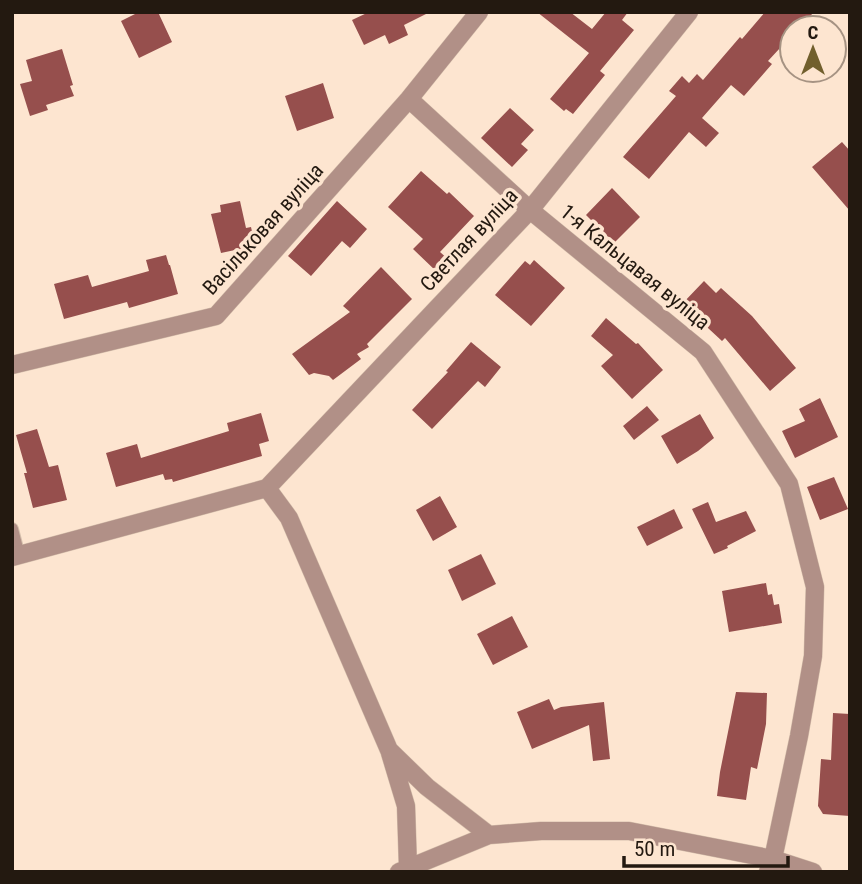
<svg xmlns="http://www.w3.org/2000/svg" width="862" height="884" font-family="'Roboto Condensed',sans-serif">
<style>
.building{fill:#964f4d}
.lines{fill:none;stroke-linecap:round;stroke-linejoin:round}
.service-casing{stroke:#d6c0ad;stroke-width:14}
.minor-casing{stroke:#d6c0ad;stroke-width:19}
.service{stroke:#b19087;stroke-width:12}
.minor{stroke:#b19087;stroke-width:18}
.labels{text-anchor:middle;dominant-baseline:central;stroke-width:7;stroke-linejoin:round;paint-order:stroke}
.street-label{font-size:21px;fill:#231910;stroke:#fde5d0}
</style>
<rect width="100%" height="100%" fill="#fde5d0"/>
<!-- building -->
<path class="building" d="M139,12H158L172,42L139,58L121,21Z
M369,12H430L404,25L408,35L389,44L385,35L364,45L352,20Z
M537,12H570L592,29L606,12H628L622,20L634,30L600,71L605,75L573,114L566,109L564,111L550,99L589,53Z
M765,12H814L799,28H792V35L768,61L772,64L744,96L731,85L702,118L719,133L706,147L689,132L649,179L623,157L676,96L669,91L682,76L689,83L697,74L703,80L740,37L742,39Z
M62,49L73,85L70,86L74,96L46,105L48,110L30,116L20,84L32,81L26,60Z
M323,83L334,118L297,131L285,96Z
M510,108L534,130L521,144L528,150L512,167L481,138Z
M842,142L850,151V211L812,167Z
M421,171L447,194L449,192L474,216L440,252L449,260L437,272L413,249L423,239L388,207Z
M612,188L640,217L614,243L586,215Z
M240,201L246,228L251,227L256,249L236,254L235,250L221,253L211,214L221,212L220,205Z
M337,201L367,229L350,248L342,241L311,276L288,256Z
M166,255L169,265H170L178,294L129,308L127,302L64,319L54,284L88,275L92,287L149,271L146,260Z
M534,260L565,288L531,326L495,295L525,261L530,265Z
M381,267L412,299L367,344L369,347L357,354L361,359L333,380L329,376L314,373L309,375L292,354L350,312L343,306Z
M704,281L716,293L721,288L752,316L796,368L770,391L725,338L722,341L682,304Z
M606,318L636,344L638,343L663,370L632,399L601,366L613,355L591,336Z
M471,342L501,367L485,387L478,381L432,429L412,410L448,372L446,371Z
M820,398L838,437L795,458L782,431L805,421L799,409Z
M647,406L659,420L634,440L623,426Z
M261,413L269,441L259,444L262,456L173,482L172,479L165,480L163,474L116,487L106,453L137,444L141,458L229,431L227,423Z
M700,414L714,438L698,451L677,464L661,436Z
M37,429L49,467L58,465L67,500L33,508L24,473H27L16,435Z
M834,477L848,509L820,520L807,487Z
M440,496L457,527L433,541L416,510Z
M708,502L716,522L746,511L756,531L727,546L728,548L714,554L692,509Z
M674,509L683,528L647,546L637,527Z
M481,554L496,584L462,601L448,570Z
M766,583L768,595L772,594L774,605L779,604L782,623L729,632L722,591Z
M512,616L528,647L493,665L477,634Z
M736,692L767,693L766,724L757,769L751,767L746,800L717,796L720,772Z
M549,699L554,710L561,707L604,702L610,759L593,761L589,725L532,749L517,712Z
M833,713L850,714V816L823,814L818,806L821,759L831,760Z"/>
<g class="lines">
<defs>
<path id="service" d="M12,529L19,556"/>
<path id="minor" d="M409,99L530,210L703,352L789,484L815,587L813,656L799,736L773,859L768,872
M12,365L216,316L409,99L479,12
M267,488L289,518L389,750L427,787L489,835
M12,557L267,488L530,210L689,12
M390,753L406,806L408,868
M399,872L489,835L541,831H629L773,859L813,872"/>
</defs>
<!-- service casing -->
<use href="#service" class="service-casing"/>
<!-- minor casing -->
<use href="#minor" class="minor-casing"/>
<!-- service -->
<use href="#service" class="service"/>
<!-- minor -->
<use href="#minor" class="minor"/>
</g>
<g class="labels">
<!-- street labels -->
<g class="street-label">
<text transform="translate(263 229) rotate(-48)">Васільковая вуліца</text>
<text transform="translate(469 240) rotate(-47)">Светлая вуліца</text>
<text transform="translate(635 267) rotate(39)">1-я Кальцавая вуліца</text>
</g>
</g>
<!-- border -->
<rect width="862" height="884" fill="none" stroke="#231910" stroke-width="28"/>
<!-- north arrow -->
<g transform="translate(813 49)"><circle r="33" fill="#fde5d0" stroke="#a69383" stroke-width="2"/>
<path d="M0-5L12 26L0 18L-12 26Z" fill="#715f2d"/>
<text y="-10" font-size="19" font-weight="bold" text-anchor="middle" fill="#231910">С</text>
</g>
<!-- scale -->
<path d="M624 856v10h164v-10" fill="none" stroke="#231910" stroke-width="3.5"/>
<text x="634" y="856" font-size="21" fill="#231910" stroke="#fde5d0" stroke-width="5" paint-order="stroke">50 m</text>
</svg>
